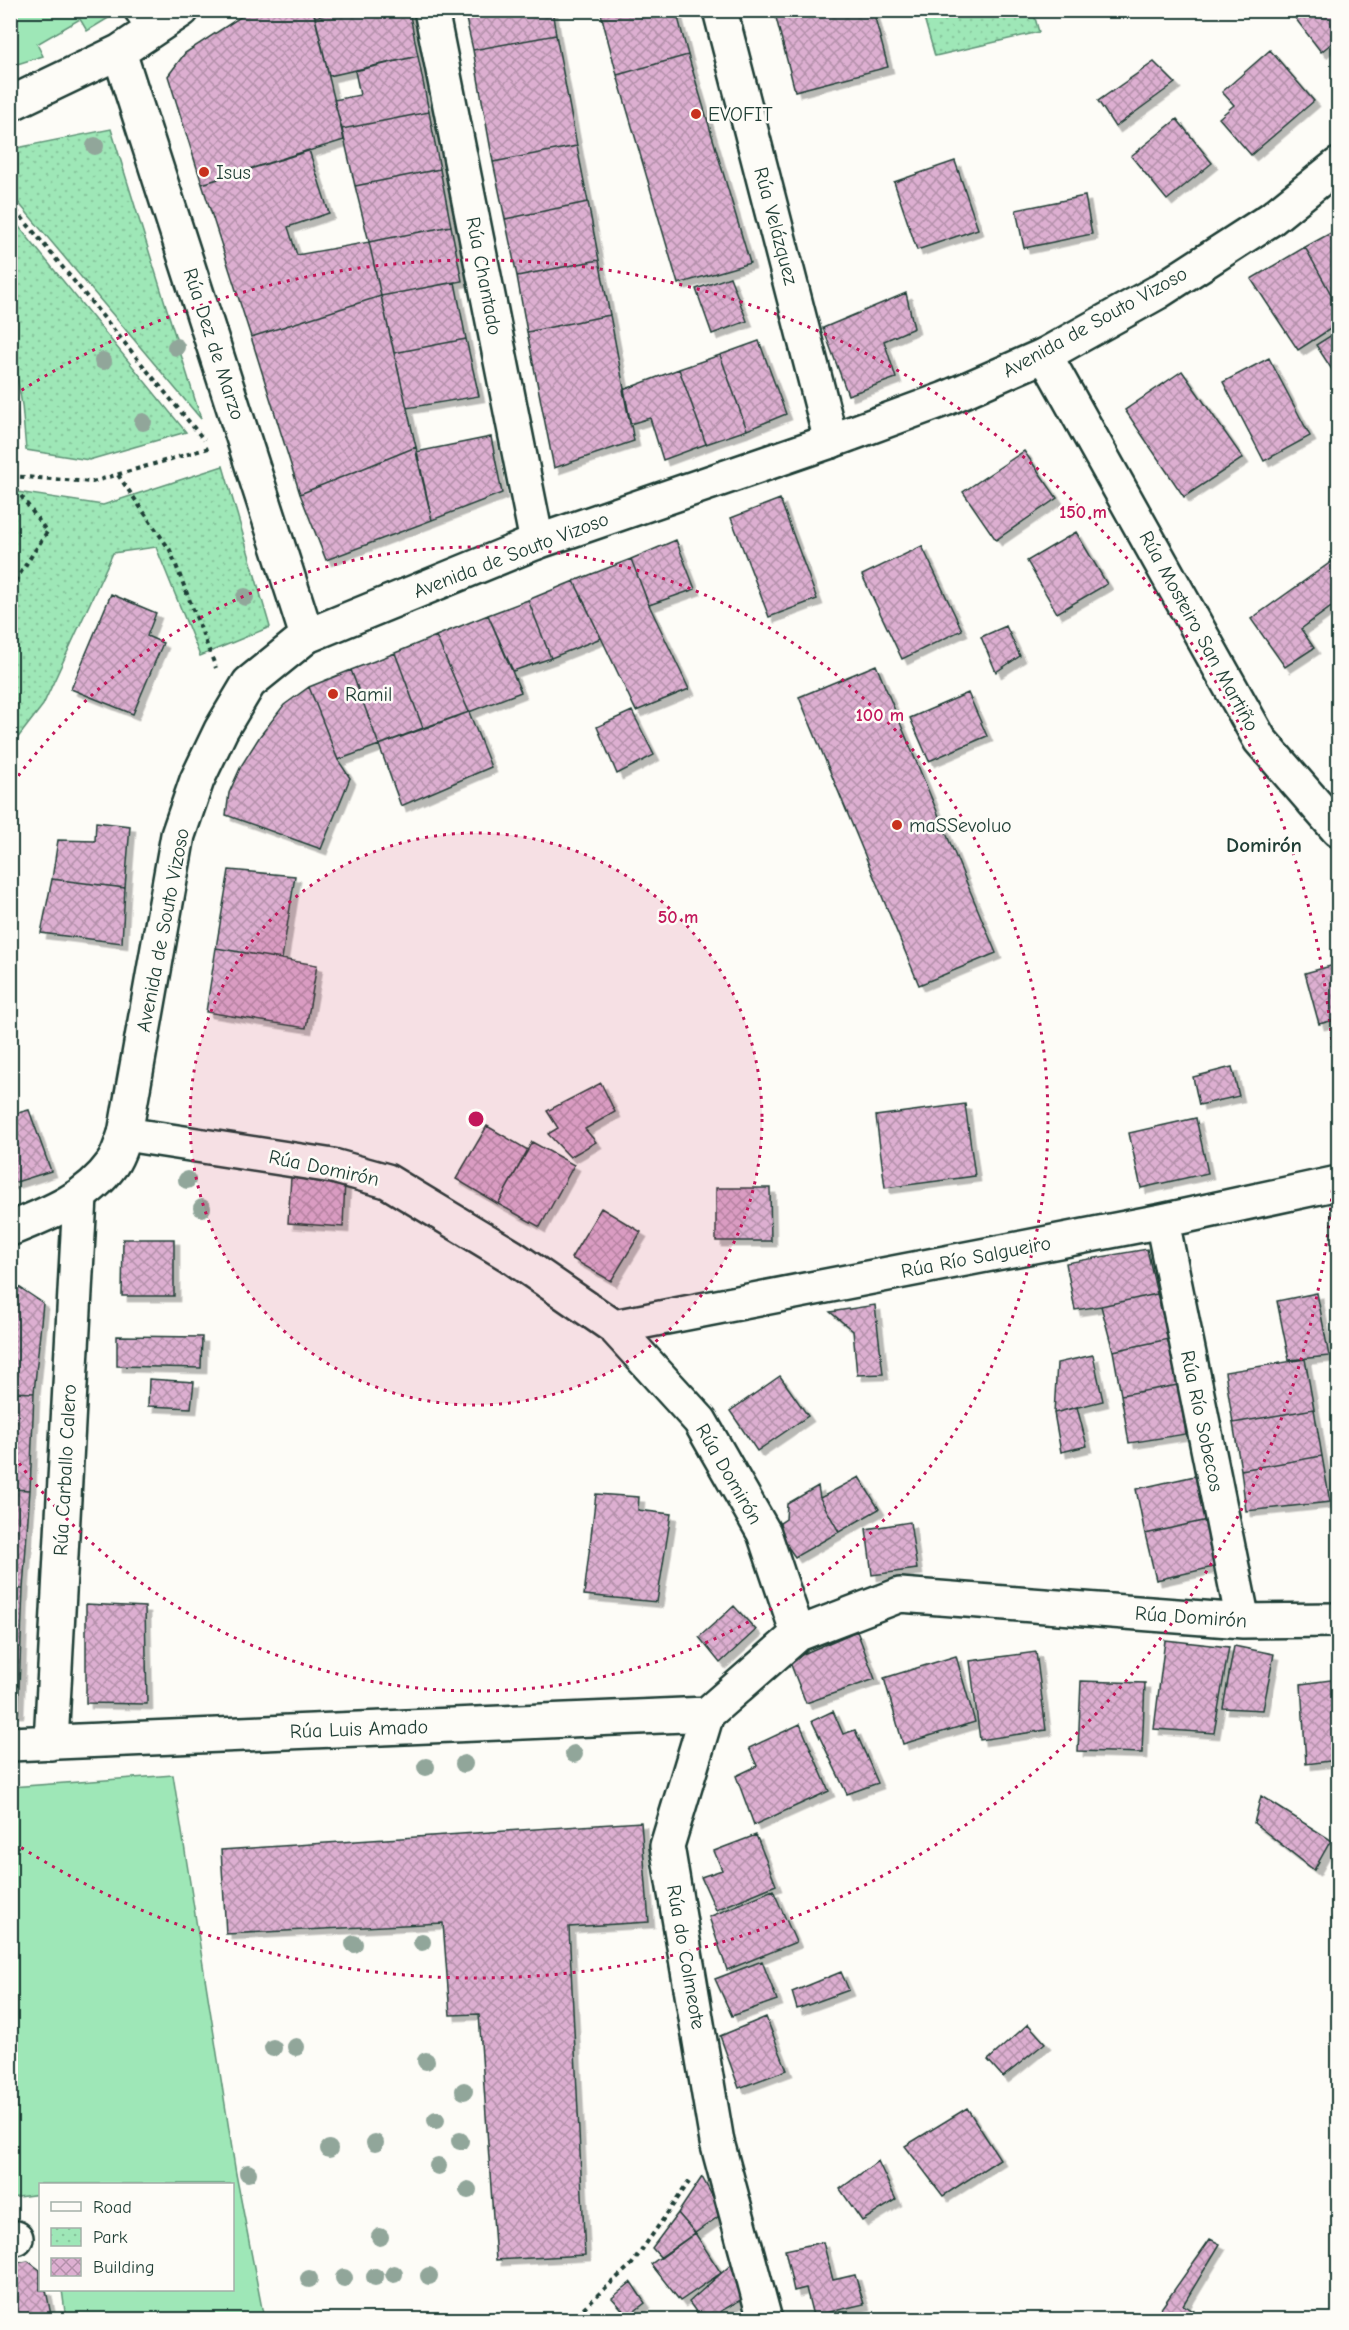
<svg xmlns="http://www.w3.org/2000/svg" width="1349" height="2330" font-family="'Comic Neue',sans-serif">
<style>
.grass{fill:#9ee7b7;stroke:#5e9276;stroke-width:1.5}
.park{fill:url(#park-dots);stroke:#5e9276;stroke-width:1.5}
.building{fill:url(#building-cross-hatch);stroke:#1f3d34;stroke-width:1.5;filter:url(#shadow)}
.lines{fill:none;stroke-linecap:round;stroke-linejoin:round}
.pedestrian-casing{stroke:#1f3d34;stroke-width:32}
.minor-casing{stroke:#1f3d34;stroke-width:38}
.tertiary-casing{stroke:#1f3d34;stroke-width:38}
.path{stroke:#1f3d34;stroke-width:4;stroke-dasharray:4.5 4.5;stroke-linecap:butt}
.pedestrian{stroke:#fdfcf7;stroke-width:27}
.minor{stroke:#fdfcf7;stroke-width:33}
.tertiary{stroke:#fdfcf7;stroke-width:33}
.tree{fill:#91a69a}
.ring{fill:none;stroke:#c2185b;stroke-width:3;stroke-dasharray:3 6}
.poi-dot{fill:#c8321e;stroke:#fdfcf7;stroke-width:2}
.labels{text-anchor:middle;dominant-baseline:central;stroke-width:5;stroke-linejoin:round;paint-order:stroke}
.poi-label{font-size:20px;fill:#1f3d34;stroke:#fdfcf7;text-anchor:start}
.street-label{font-size:20px;fill:#1f3d34;stroke:#fdfcf7}
.neighbourhood-label{font-size:21px;font-weight:bold;fill:#1f3d34;stroke:#fdfcf7}
.centre{fill:#c2185b;stroke:#fdfcf7;stroke-width:3}
.ring-label{font-size:18px;text-anchor:middle;font-weight:bold;fill:#c2185b;stroke:#fdfcf7;stroke-width:5;stroke-linejoin:round;paint-order:stroke}
</style>
<defs>
<pattern id="park-dots" width="8" height="8" patternUnits="userSpaceOnUse" patternTransform="scale(1.5)"><rect width="8" height="8" fill="#9ee7b7"/><path d="M2 2h.1M6 6h.1" fill="none" stroke="#88c79e" stroke-width="1.8" stroke-linecap="round"/></pattern>
<pattern id="building-cross-hatch" width="8" height="8" patternUnits="userSpaceOnUse" patternTransform="scale(1.5)"><rect width="8" height="8" fill="#ddafd1"/><path d="M0 0l8 8M0 8l8-8" fill="none" stroke="#b390aa"/></pattern>
<filter id="shadow"><feDropShadow dx="5.5" dy="5.5" stdDeviation="0" flood-color="#0004"/></filter>
</defs>
<rect width="100%" height="100%" fill="#fdfcf7"/>
<filter id="ink" filterUnits="userSpaceOnUse"><feTurbulence type="fractalNoise" baseFrequency=".0167" numOctaves="2"/><feDisplacementMap in="SourceGraphic" scale="12" xChannelSelector="R" yChannelSelector="G"/><feConvolveMatrix kernelMatrix="1 2 1 2 8 2 1 2 1" color-interpolation-filters="sRGB"/></filter>
<g filter="url(#ink)">
<!-- grass -->
<path class="grass" d="M11,10H120V11L87,31L80,19L37,44L43,56L11,66Z
M173,1775L236,2174L264,2319H66L62,2290H232V2184H40V2194L11,2198V1787Z"/>
<!-- park -->
<path class="park" d="M922,11H1033L1039,32L935,56Z
M111,129L201,419L11,194V149Z
M10,217H11L186,432L89,460L26,450L22,405L11,342Z
M223,466L270,627L200,656L156,547L113,553L43,705L13,744L11,743V491L103,505Z"/>
<!-- building -->
<path class="building" d="M251,10H313L344,140L202,184L168,76L185,53Z
M313,10H351L315,17Z
M351,10H409L418,56L329,76L315,17Z
M464,10H552L556,35L473,50Z
M600,10H676L688,55L617,75Z
M774,10H873L888,67L795,91Z
M1289,10H1338V38L1321,52Z
M556,35L577,146L493,162L473,50Z
M1270,50L1314,101L1251,155L1219,118L1234,105L1222,92Z
M688,55L750,263L678,284L617,75Z
M418,56L429,112L342,129L334,100L360,95L355,71Z
M1154,62L1175,83L1115,127L1098,101Z
M429,112L440,169L355,186L342,129Z
M1177,119L1212,163L1167,200L1131,156Z
M577,146L588,202L505,219L493,162Z
M309,150L329,213L288,227L297,255L369,242L381,296L251,337L202,184Z
M955,161L978,229L917,250L894,182Z
M440,169L451,226L369,242L355,186Z
M1085,196L1092,234L1024,248L1016,210Z
M588,202L599,260L517,276L505,219Z
M451,226L462,281L381,296L369,242Z
M1338,229V304L1337,305L1305,247Z
M1305,247L1338,307V324L1298,350L1251,279Z
M599,260L610,315L527,332L517,276Z
M730,277L747,321L712,334L696,289Z
M455,282L466,339L394,353L381,296Z
M906,293L914,328L884,341L896,378L848,395L823,328Z
M381,296L416,447L300,494L251,337Z
M610,315L634,441L554,468L527,332Z
M1338,331V379L1316,345Z
M466,339L479,396L407,408L394,353Z
M759,341L786,414L747,430L720,355Z
M720,355L747,430L706,444L679,369Z
M1269,358L1310,436L1264,461L1223,382Z
M679,369L706,444L663,460L650,418L630,424L623,390Z
M1182,371L1243,458L1184,497L1125,410Z
M10,389L14,425H10Z
M491,437L502,493L432,520L416,452Z
M416,447L432,520L326,560L300,494Z
M1024,451L1057,498L996,540L963,492Z
M780,499L817,599L769,617L731,518Z
M1076,532L1107,584L1057,613L1027,561Z
M676,540L695,589L649,605L631,559Z
M922,546L962,630L902,659L862,575Z
M1338,557V602L1301,629L1314,648L1285,667L1251,619Z
M631,559L649,605L689,689L636,711L574,581Z
M574,581L601,638L551,658L528,600Z
M111,594L156,613L147,636L163,643L133,714L71,689Z
M528,600L551,658L513,671L488,615Z
M488,615L521,692L469,712L436,636Z
M1006,626L1020,656L996,672L981,637Z
M436,636L469,712L423,728L395,653Z
M395,653L423,728L379,745L351,670Z
M876,665L996,953L919,985L799,697Z
M351,670L379,745L338,760L309,687Z
M309,687L338,760L350,778L321,849L226,815L229,793L241,766L260,736L284,705Z
M968,693L987,736L929,761L910,718Z
M632,711L654,755L617,774L597,727Z
M469,712L491,767L401,806L379,745Z
M96,822L130,826L125,888L52,879L58,840L95,841Z
M229,870L295,876L282,959L216,948Z
M52,879L125,888L122,943L41,933Z
M216,948L317,965L306,1028L206,1012Z
M1338,964V1019L1319,1024L1305,973Z
M1232,1067L1239,1096L1199,1105L1193,1077Z
M601,1083L615,1112L585,1129L596,1142L570,1157L548,1134L558,1128L547,1111Z
M1332,1094H1338V1147Z
M965,1104L975,1176L885,1188L876,1116Z
M29,1110L51,1171L10,1184V1115Z
M1196,1118L1208,1173L1141,1188L1129,1133Z
M487,1126L528,1150L498,1204L456,1179Z
M532,1142L574,1165L540,1227L498,1204Z
M291,1177L345,1180L343,1227L288,1223Z
M716,1188H770L771,1241H716Z
M601,1208L641,1232L611,1281L571,1258Z
M123,1239H174V1296H122Z
M1147,1249L1157,1294L1101,1306L1075,1310L1066,1263Z
M10,1281L43,1303L34,1393L10,1392Z
M1317,1293L1329,1356L1289,1360L1277,1301Z
M1157,1294L1169,1339L1113,1351L1101,1306Z
M875,1305L883,1374L857,1375L853,1331L830,1312Z
M117,1336L202,1337L201,1368L117,1366Z
M1169,1339L1178,1385L1121,1395L1113,1351Z
M1093,1355L1103,1401L1054,1413L1057,1363Z
M1305,1359L1314,1409L1233,1423L1225,1372Z
M780,1376L808,1416L757,1451L730,1411Z
M149,1379L194,1382L191,1408L148,1406Z
M1178,1385L1186,1434L1129,1443L1121,1395Z
M10,1392L34,1393L30,1490L10,1489Z
M1077,1407L1087,1446L1061,1452L1054,1413Z
M1314,1409L1322,1456L1241,1470L1233,1423Z
M1322,1456L1330,1502L1246,1511L1241,1470Z
M1195,1476L1207,1520L1145,1534L1136,1489Z
M859,1477L879,1509L839,1532L820,1498Z
M818,1486L820,1498L839,1532L795,1557L774,1527L786,1519L787,1504Z
M10,1489L30,1490L23,1589H10Z
M596,1494L639,1497L638,1510L671,1514L657,1602L584,1595Z
M1207,1520L1218,1566L1156,1580L1145,1534Z
M910,1522L917,1569L872,1575L866,1529Z
M10,1589H23L18,1712H10Z
M86,1604L145,1607L147,1704L86,1703Z
M734,1606L756,1630L720,1663L699,1637Z
M857,1631L875,1679L806,1703L789,1660Z
M1165,1640L1229,1647L1214,1733L1154,1729Z
M1234,1646L1274,1654L1263,1710L1223,1708Z
M1036,1652L1046,1730L980,1740L970,1661Z
M956,1656L975,1722L903,1744L884,1678Z
M1338,1679V1760L1306,1764L1301,1684Z
M1081,1681L1145,1683L1142,1753L1078,1751Z
M833,1711L843,1734L855,1730L878,1783L847,1794L812,1721Z
M800,1724L829,1791L754,1825L736,1776L757,1766L749,1748Z
M1261,1796L1331,1840L1314,1870L1254,1823Z
M641,1822L649,1922L569,1927L585,2255L496,2260L479,2014L450,2015L443,1923L226,1934L221,1850Z
M756,1835L776,1885L716,1910L701,1877L722,1870L714,1851Z
M773,1890L796,1942L727,1970L709,1917Z
M762,1961L777,2000L732,2016L715,1979Z
M841,1972L849,1990L797,2009L792,1992Z
M766,2017L787,2070L739,2088L720,2036Z
M1028,2024L1045,2043L1003,2077L988,2060Z
M967,2108L1000,2159L943,2196L905,2146Z
M878,2161L896,2200L862,2221L840,2189Z
M702,2177L722,2214L695,2233L678,2213Z
M678,2213L695,2233L661,2258L652,2248Z
M695,2233L721,2273L680,2301L651,2264Z
M1210,2239L1220,2244L1183,2305L1194,2311L1189,2320H1153Z
M823,2242L833,2280L855,2275L864,2304L813,2316L806,2288L794,2291L785,2250Z
M28,2261L40,2270V2290H46L52,2320H10V2264Z
M735,2261L746,2297L721,2311L727,2320H702L689,2302Z
M631,2282L645,2303L628,2316L612,2298Z"/>
<g class="lines">
<defs>
<path id="pedestrian" d="M138,10L152,30"/>
<path id="minor" d="M431,10L537,542
M720,10L831,441
M119,52L307,636
M10,104L119,52L182,10
M1045,355L1260,740L1338,830
M125,1134L333,1166L387,1181L511,1256L614,1327L700,1421L764,1533L798,1634
M1162,1221L1243,1621
M614,1327L1162,1221L1338,1183
M51,1743L80,1197
M10,1744L707,1714
M10,2238H16
M765,2320L717,2142L667,1846L707,1714L798,1634L900,1595L1243,1621L1338,1620"/>
<path id="tertiary" d="M10,1229C48,1214 87,1199 112,1164C118,1156 121,1144 125,1134L178,835L197,780L221,730L249,683L307,636L537,542L831,441L945,399L1045,355L1158,292L1271,219L1338,165"/>
</defs>
<!-- pedestrian casing -->
<use href="#pedestrian" class="pedestrian-casing"/>
<!-- minor casing -->
<use href="#minor" class="minor-casing"/>
<!-- tertiary casing -->
<use href="#tertiary" class="tertiary-casing"/>
<!-- path -->
<path class="path" d="M986,10L987,18
M10,203L204,440
M118,475L170,550L216,668
M11,476L92,482L209,448
M10,589L47,532L19,493L11,477
M570,2320L632,2264L689,2182"/>
<!-- pedestrian -->
<use href="#pedestrian" class="pedestrian"/>
<!-- minor -->
<use href="#minor" class="minor"/>
<!-- tertiary -->
<use href="#tertiary" class="tertiary"/>
</g>
<!-- trees -->
<g class="tree">
<circle cx="95" cy="146" r="9"/>
<circle cx="176" cy="347" r="9"/>
<circle cx="103" cy="361" r="9"/>
<circle cx="143" cy="422" r="9"/>
<circle cx="245" cy="597" r="9"/>
<circle cx="187" cy="1180" r="9"/>
<circle cx="202" cy="1208" r="9"/>
<circle cx="574" cy="1754" r="9"/>
<circle cx="464" cy="1764" r="9"/>
<circle cx="426" cy="1767" r="9"/>
<circle cx="422" cy="1942" r="9"/>
<circle cx="354" cy="1944" r="9"/>
<circle cx="296" cy="2047" r="9"/>
<circle cx="273" cy="2048" r="9"/>
<circle cx="426" cy="2061" r="9"/>
<circle cx="464" cy="2091" r="9"/>
<circle cx="436" cy="2120" r="9"/>
<circle cx="460" cy="2141" r="9"/>
<circle cx="375" cy="2143" r="9"/>
<circle cx="329" cy="2149" r="9"/>
<circle cx="438" cy="2166" r="9"/>
<circle cx="248" cy="2173" r="9"/>
<circle cx="468" cy="2190" r="9"/>
<circle cx="380" cy="2237" r="9"/>
<circle cx="394" cy="2274" r="9"/>
<circle cx="429" cy="2276" r="9"/>
<circle cx="375" cy="2277" r="9"/>
<circle cx="344" cy="2278" r="9"/>
<circle cx="309" cy="2279" r="9"/>
</g>
</g>
<!-- distance rings -->
<circle cx="476" cy="1119" r="286" fill="#c2185b" fill-opacity=".12"/>
<g class="ring">
<circle cx="476" cy="1119" r="286"/>
<path d="M13 783A572 572 0 1 1 13 1455"/>
<path d="M14 395A859 859 0 1 1 14 1843"/>
</g>
<!-- markers -->
<g class="poi-dot">
<circle cx="696" cy="114" r="6"/>
<circle cx="204" cy="172" r="6"/>
<circle cx="333" cy="694" r="6"/>
<circle cx="897" cy="825" r="6"/>
</g>
<g class="labels">
<!-- poi labels -->
<g class="poi-label">
<text x="708" y="114">EVOFIT</text>
<text x="216" y="172">Isus</text>
<text x="345" y="694">Ramil</text>
<text x="909" y="825">maSSevoluo</text>
</g>
<!-- street labels -->
<g class="street-label">
<text transform="translate(776 226) rotate(75)">Rúa Velázquez</text>
<text transform="translate(484 276) rotate(79)">Rúa Chantado</text>
<text transform="translate(1095 322) rotate(-29)">Avenida de Souto Vizoso</text>
<text transform="translate(214 344) rotate(72)">Rúa Dez de Marzo</text>
<text transform="translate(511 555) rotate(-21)">Avenida de Souto Vizoso</text>
<text transform="translate(1199 631) rotate(61)">Rúa Mosteiro San Martiño</text>
<text transform="translate(163 930) rotate(-79)">Avenida de Souto Vizoso</text>
<text transform="translate(324 1168) rotate(12)">Rúa Domirón</text>
<text transform="translate(976 1257) rotate(-11)">Rúa Río Salgueiro</text>
<text transform="translate(1202 1421) rotate(78)">Rúa Río Sobecos</text>
<text transform="translate(65 1470) rotate(-87)">Rúa Carballo Calero</text>
<text transform="translate(729 1474) rotate(60)">Rúa Domirón</text>
<text transform="translate(1191 1617) rotate(4)">Rúa Domirón</text>
<text transform="translate(359 1729) rotate(-2)">Rúa Luis Amado</text>
<text transform="translate(686 1957) rotate(80)">Rúa do Colmeote</text>
</g>
<!-- neighbourhood labels -->
<g class="neighbourhood-label">
<text x="1264" y="845">Domirón</text>
</g>
</g>
<circle cx="476" cy="1119" r="9" class="centre"/>
<g class="ring-label">
<text x="1083" y="518">150 m</text>
<text x="880" y="721">100 m</text>
<text x="678" y="923">50 m</text>
</g>
<!-- margin -->
<rect width="1349" height="2330" fill="none" stroke="#fdfcf7" stroke-width="36"/>
<rect x="18" y="18" width="1313" height="2294" fill="none" stroke="#1f3d34" stroke-width="2" filter="url(#ink)"/>
<!-- legend -->
<rect x="39" y="2183" width="195" height="108" fill="#fdfcf7" stroke="#a4b0a9" stroke-width="1.5"/>
<rect x="51" y="2202" width="30" height="9" fill="#fdfcf7" stroke="#a4b0a9" stroke-width="1.5"/>
<text x="93" y="2213" font-size="18" fill="#1f3d34">Road</text>
<rect x="51" y="2228" width="30" height="18" fill="url(#park-dots)" stroke="#a4b0a9" stroke-width="1.5"/>
<text x="93" y="2243" font-size="18" fill="#1f3d34">Park</text>
<rect x="51" y="2258" width="30" height="18" fill="url(#building-cross-hatch)" stroke="#a4b0a9" stroke-width="1.5"/>
<text x="93" y="2273" font-size="18" fill="#1f3d34">Building</text>
</svg>
